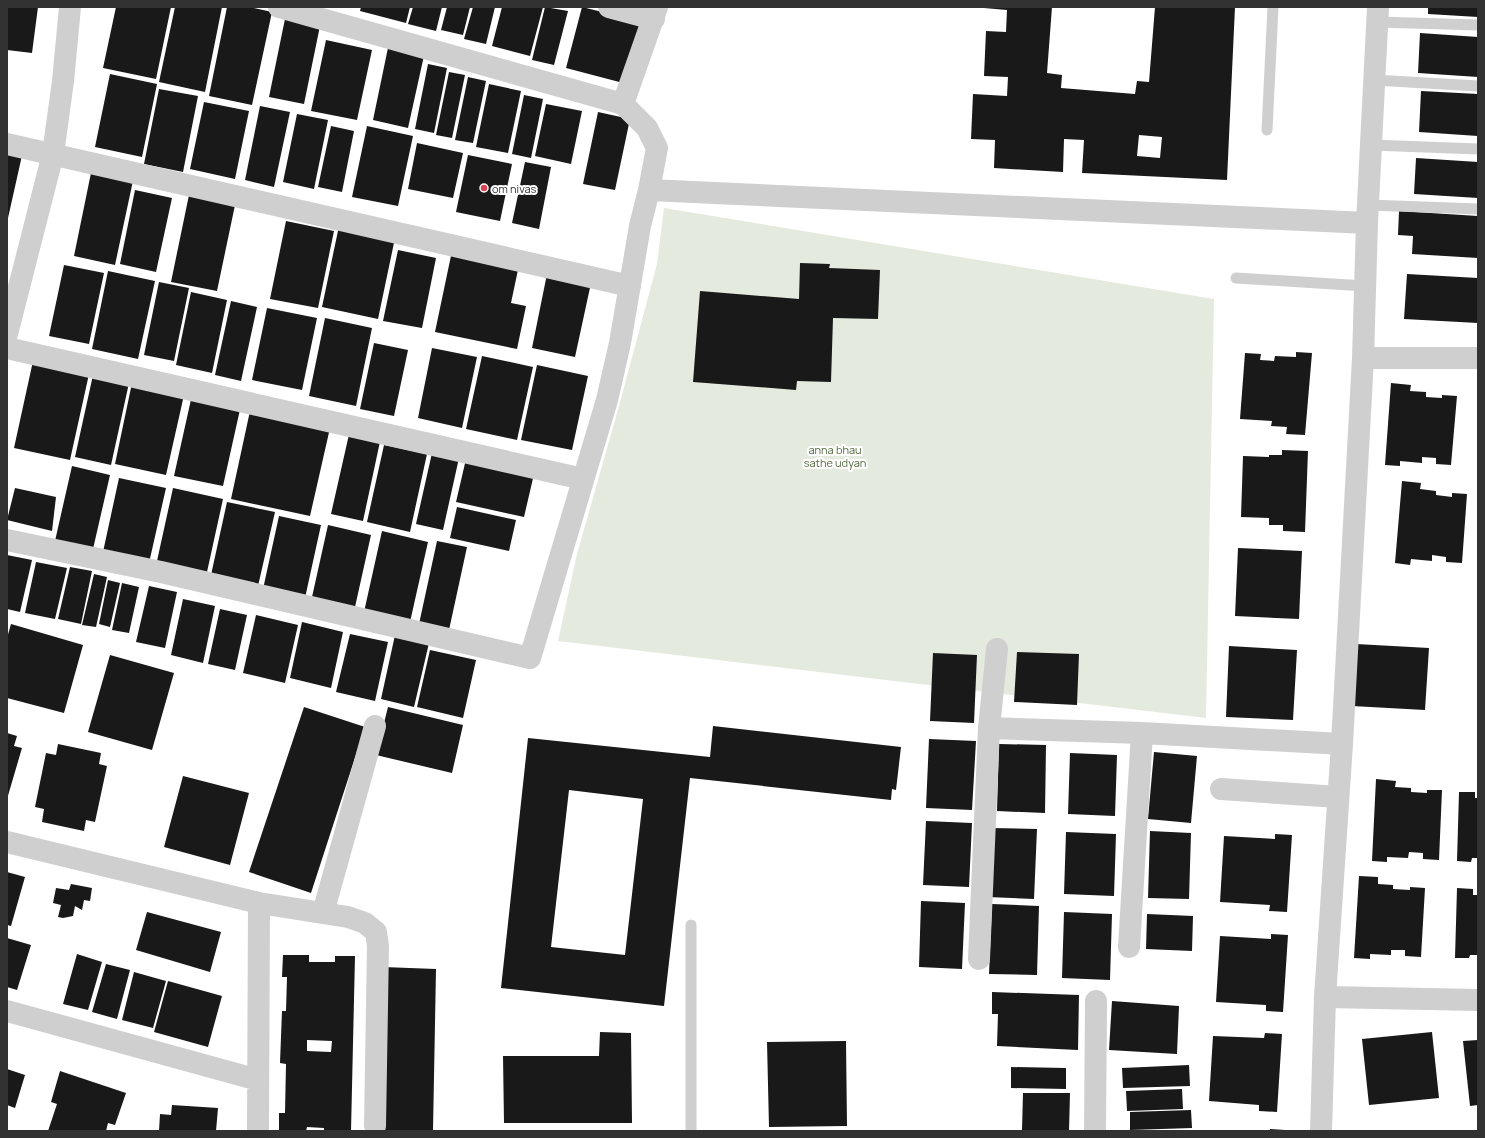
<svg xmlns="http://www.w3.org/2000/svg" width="1485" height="1138" font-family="Manrope,sans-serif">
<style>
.green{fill:#e5eade}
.building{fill:#191919;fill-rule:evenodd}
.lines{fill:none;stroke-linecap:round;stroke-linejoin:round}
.lane{stroke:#cfcfcf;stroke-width:11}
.street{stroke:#cfcfcf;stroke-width:22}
.poi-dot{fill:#d94351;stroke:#fff;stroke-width:1.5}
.labels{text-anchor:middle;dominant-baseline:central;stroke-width:4;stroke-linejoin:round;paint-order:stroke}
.poi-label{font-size:11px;fill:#323232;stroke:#fff;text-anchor:start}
.park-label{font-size:11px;fill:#566b41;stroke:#fff}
</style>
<rect width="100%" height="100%" fill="#fff"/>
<!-- green -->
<path class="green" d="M664,208L1214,299L1206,718L558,641L577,554L619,406L657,264Z"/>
<!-- building -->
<path class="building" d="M7,7H38L32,53L7,50Z
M116,7H171L156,79L103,68Z
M175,7H222L205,92L159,82Z
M227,7H249L272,12L252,105L209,96Z
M361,7H410L406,23L360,11Z
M413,7H442L436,31L408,24Z
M447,7H470L463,35L441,30Z
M473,7H495L486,44L464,39Z
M502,7H543L530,56L492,46Z
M545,7L568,11L554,65L532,60Z
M582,7L643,22L627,84L566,68Z
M984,7H1052L1047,73L1062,75L1061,88L1135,94L1137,81L1149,82L1155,7H1235L1227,180L1082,173L1084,140L1064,139L1063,172L994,168L995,140L971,139L973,94L1007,96L1008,77L984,76L986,31L1006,32L1007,10L984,8ZM1139,135L1162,137L1160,158L1137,156Z
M1428,7H1478V17L1428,14Z
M286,14L321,21L304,104L269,97Z
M1420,33L1478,37V77L1418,73Z
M326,40L372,50L357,120L311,111Z
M389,43L425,51L408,128L373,120Z
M428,64L447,68L434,133L415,129Z
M449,72L465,75L452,138L436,135Z
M110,74L157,84L142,157L95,147Z
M468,77L486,81L473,143L455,140Z
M489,84L521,91L508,153L476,147Z
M159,89L198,96L183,172L144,164Z
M1421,91L1478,94V136L1419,132Z
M524,95L543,99L531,158L512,154Z
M204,102L249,111L235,179L190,169Z
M546,104L582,111L571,164L535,156Z
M260,106L290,112L274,187L245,180Z
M598,112L630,119L615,190L583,184Z
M297,114L328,120L314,189L283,182Z
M331,126L354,131L342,192L318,187Z
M367,126L413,136L398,206L352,197Z
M417,143L463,153L453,198L408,189Z
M7,147L23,151L8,218H7Z
M468,155L512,164L500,221L456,212Z
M1416,158L1478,162V198L1414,194Z
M525,162L551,167L539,229L512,223Z
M92,168L134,176L115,265L74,256Z
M135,190L172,198L156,272L120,264Z
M189,195L235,205L217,291L171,282Z
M1399,211L1478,216V258L1412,254L1413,236L1398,235Z
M286,221L334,231L318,308L270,299Z
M339,226L395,238L378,319L322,307Z
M398,250L436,258L422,328L383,321Z
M452,251L519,265L511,303L526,306L517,349L435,332Z
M800,263L830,264L829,268L880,270L878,319L833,318L831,382L797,381L796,390L693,382L700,291L799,299Z
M64,265L104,273L89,344L49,336Z
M108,271L155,281L138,359L92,349Z
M547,274L591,283L575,357L532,348Z
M1407,274L1478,278V323L1404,319Z
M159,282L189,288L174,361L144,355Z
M191,292L227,300L212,373L176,365Z
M231,301L257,307L241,381L215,375Z
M267,308L317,318L302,390L252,380Z
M325,318L372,328L356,406L309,396Z
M374,343L408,350L394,416L360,409Z
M432,348L477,357L462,428L418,418Z
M1296,352L1312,353L1305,435L1286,434L1287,427L1271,426L1272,421L1240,419L1245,353L1261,354L1260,360L1274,361L1275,356L1296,357Z
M482,356L533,367L517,440L466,429Z
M33,361L89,374L70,460L14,448Z
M537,365L588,376L572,450L521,440Z
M93,375L129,383L111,465L75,457Z
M132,383L184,395L166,475L115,464Z
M1391,383L1411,385L1410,391L1426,392V397L1442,398V395L1457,396L1451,465L1436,464V458L1422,457V463L1400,461V466L1385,465Z
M192,395L241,405L223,486L174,476Z
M250,411L330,428L310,516L231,499Z
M350,430L381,437L363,521L331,514Z
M384,445L427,454L410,532L367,522Z
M1282,450L1308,451L1305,532L1283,531V525H1269V518L1241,517L1243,456L1269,457V455H1282Z
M432,453L459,458L443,530L416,524Z
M466,459L534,474L524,517L456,502Z
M72,466L110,475L93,549L55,541Z
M119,478L166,488L149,563L103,552Z
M1402,481L1421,483L1420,489L1436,491V495L1452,497V493L1467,494L1462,563L1446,562V557L1432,555V561L1411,559L1410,565L1395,563Z
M15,488L56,497L52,531L7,520Z
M173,488L223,499L207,572L157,561Z
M227,502L275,512L258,586L211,575Z
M457,507L516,520L509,551L450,538Z
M279,516L321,525L305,598L263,589Z
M328,525L371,535L355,607L312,597Z
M382,531L428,542L410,622L364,612Z
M437,541L467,547L449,630L419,624Z
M1238,548L1302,551L1299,619L1235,616Z
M7,555L32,560L20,612L7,609Z
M36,562L67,568L55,619L25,613Z
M70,567L92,571L81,624L58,619Z
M94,574L107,577L96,627L82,625Z
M108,580L120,583L110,627L99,624Z
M122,583L139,587L129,633L112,630Z
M149,586L177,592L165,648L136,642Z
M183,599L215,606L203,663L171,655Z
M220,609L247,615L235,670L208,664Z
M256,615L298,625L285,683L243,673Z
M302,622L343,632L331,688L290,678Z
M11,624L83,645L64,713L7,698V638Z
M350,634L388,642L375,701L336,692Z
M395,635L429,643L414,707L381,699Z
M1356,644L1429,648L1425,710L1352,706Z
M1229,646L1297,650L1293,720L1226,717Z
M430,650L476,660L463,718L417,707Z
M1017,652L1079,654L1077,705L1014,702Z
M933,653L977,655L974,723L930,721Z
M110,655L174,673L152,750L88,732Z
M304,707L365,727L311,893L249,872Z
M388,707L463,725L452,773L376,755Z
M713,726L901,747L896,790L892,789L891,800L690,778L664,1006L501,988L528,738L710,757ZM569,790L643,799L625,955L551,947Z
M7,733L17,736L14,746L22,748L7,799Z
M929,739L976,741L972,810L926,808Z
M58,744L101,753L99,764L107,766L95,822L86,820L84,831L42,822L44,809L35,807L46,753L56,755Z
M999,744L1046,745L1045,813L997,811Z
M1154,752L1197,756L1191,823L1148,819Z
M1070,753L1117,755L1115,816L1068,814Z
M183,776L249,793L230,865L164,847Z
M1376,779L1396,781L1395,787L1411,788V792L1427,793V790H1442L1439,860L1423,859V853L1409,852L1408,858L1387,857V862L1372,861Z
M1459,792H1475V798H1478V858H1472L1471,862L1457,861Z
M926,821L972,823L969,887L923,885Z
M990,828L1037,829L1034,899L987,897Z
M1150,831L1191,833L1189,899L1148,898Z
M1066,832L1116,834L1114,896L1064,894Z
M1275,834L1292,835L1287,912L1269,911L1270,905L1220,902L1224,836L1275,839Z
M7,872L25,877L11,926L7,925Z
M1359,876L1378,877V884L1393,885V889L1410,890V887L1425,888L1421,957L1405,956V950H1391V955L1370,954V959L1354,958Z
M71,884L92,888L90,901L84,900L82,910L75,906L73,916L63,918L58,917L61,905L53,903L56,888L69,890Z
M1457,888L1473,889V895H1478V955H1470L1469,958H1455Z
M921,901L965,903L962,969L919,967Z
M992,904L1039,906L1037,975L989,974Z
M147,912L221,932L210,972L136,950Z
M1064,912L1112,914L1110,980L1062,978Z
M1147,914L1193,916L1192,951L1146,949Z
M1271,934L1288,935L1283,1012L1266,1011V1005L1216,1002L1220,936L1271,939Z
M7,938L31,945L17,990L7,987Z
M77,954L102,962L88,1010L63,1004Z
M283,955H309V962H335V956H355L351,1131H324V1128L307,1127L306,1131H279V1113H285L286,1064L280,1063L282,1011H286L287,977H282ZM307,1040L332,1041L331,1052L307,1051Z
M106,964L130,970L117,1019L92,1012Z
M383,967L436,969L433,1131H379Z
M134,972L166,981L153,1028L122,1020Z
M168,981L222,996L208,1047L154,1032Z
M992,992L1079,995L1078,1050L997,1046L998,1014H992Z
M1112,1001L1179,1006L1177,1054L1109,1050Z
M600,1032L631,1033L632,1123H504L503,1056H599Z
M1432,1032L1439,1098L1369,1105L1362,1039Z
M1265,1033L1282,1034L1277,1112L1259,1111V1105L1209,1101L1213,1036L1264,1038Z
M1478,1040V1105L1470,1106L1463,1041Z
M846,1041L847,1126L769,1127L767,1042Z
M1189,1065L1190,1086L1123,1088L1122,1068Z
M1011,1067L1066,1068V1089L1011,1088Z
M7,1069L25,1075L15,1108L7,1105Z
M60,1071L126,1093L115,1125L108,1123L106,1131H48L57,1104L51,1102Z
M1182,1089L1183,1109L1127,1111L1126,1091Z
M1023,1093H1070L1069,1131L1022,1130Z
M172,1105L218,1108L216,1131H159L160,1114L171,1115Z
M1191,1110L1192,1128L1130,1130V1112Z
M1270,1129L1285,1130L1284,1131H1270Z"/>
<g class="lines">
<!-- lane -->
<path class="lane" d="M1377,22L1478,25
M1374,80L1478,86
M1267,130L1273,7
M1371,145L1478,149
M1368,205L1478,209
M1236,278L1365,286
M691,1131V925"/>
<!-- street -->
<path class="street" d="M609,7L654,19
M623,104L657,7
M7,144L630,286
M649,190L1367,223
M7,334L53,154L63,81L70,7
M7,348L583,479
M1363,358H1478
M7,540L161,572L530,658L607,400L620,343L640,226L649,190L657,148L647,128L623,104L279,7
M989,728L1142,733L1342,744
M1221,789L1338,797
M7,842L259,903L258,1131
M259,903L348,917L365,923L376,932L378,946L375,1126
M323,913L375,726
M1129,947L1142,733
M979,959L989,728L997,649
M1325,997L1478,1000
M7,1011L258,1080
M1095,1131L1096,1001
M1321,1131L1325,997L1342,744L1363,358L1367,223L1378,7"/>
</g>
<!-- markers -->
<circle class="poi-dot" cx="484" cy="188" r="4"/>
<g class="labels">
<!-- poi labels -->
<g class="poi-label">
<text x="492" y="188">om nivas</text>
</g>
<!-- park labels -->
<g class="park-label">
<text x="835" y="449">anna bhau<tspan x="835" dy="13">sathe udyan</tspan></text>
</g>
</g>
<!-- border -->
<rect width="1485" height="1138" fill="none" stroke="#323232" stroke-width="16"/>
</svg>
